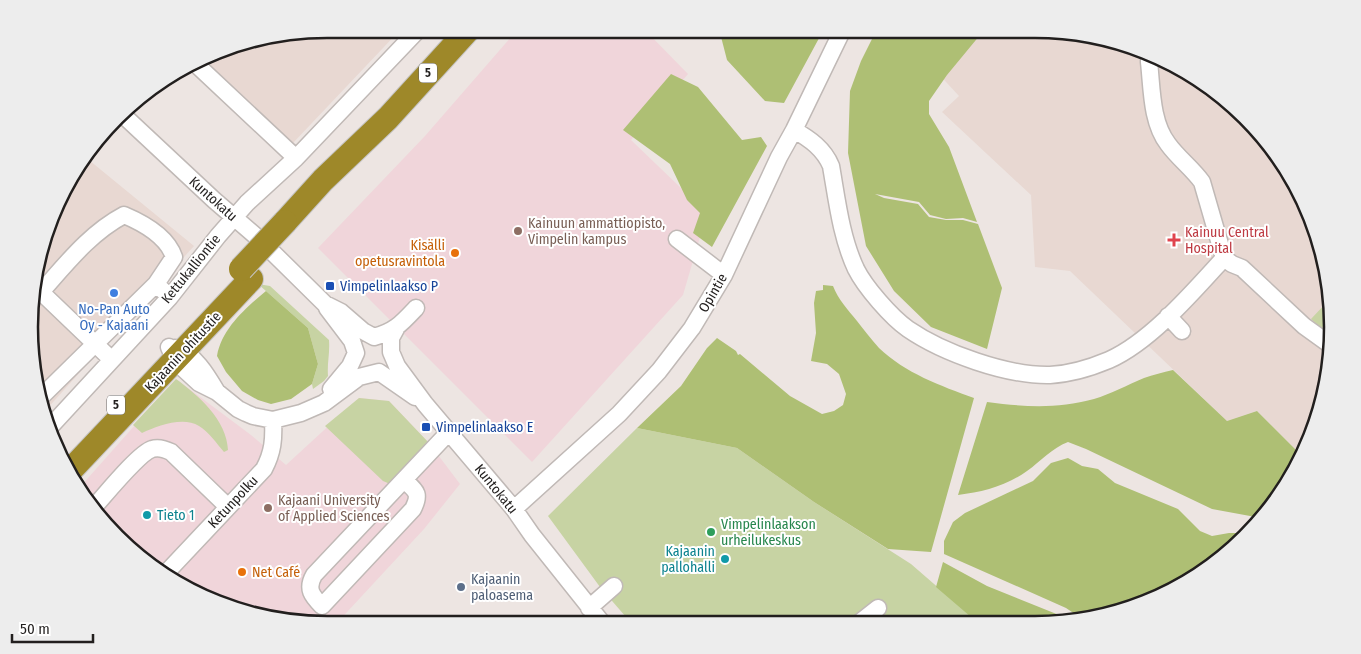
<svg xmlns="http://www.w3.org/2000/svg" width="1361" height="654" font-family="'Fira Sans Condensed',sans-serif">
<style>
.built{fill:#e8d8d2}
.education{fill:#f0d5da}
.green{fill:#c7d3a3}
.forest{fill:#aebf74}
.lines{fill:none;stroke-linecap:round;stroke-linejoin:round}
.minor-casing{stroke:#c0b9b6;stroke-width:19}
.highway-casing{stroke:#c6c5c4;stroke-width:26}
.minor{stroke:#fff;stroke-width:16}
.highway{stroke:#9e8829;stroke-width:24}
.highway-bridge-casing{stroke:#c6c5c4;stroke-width:26;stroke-linecap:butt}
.highway-bridge{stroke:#9e8829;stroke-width:24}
.education-dot{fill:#8d6e63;stroke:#fff;stroke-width:2}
.health-dot{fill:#e0444e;stroke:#fff;stroke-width:2}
.food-dot{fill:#e8710a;stroke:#fff;stroke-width:2}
.transit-dot{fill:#1a4fb4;stroke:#fff;stroke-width:2}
.shop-dot{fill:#3f7fe0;stroke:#fff;stroke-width:2}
.culture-dot{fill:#0f9aa8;stroke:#fff;stroke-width:2}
.leisure-dot{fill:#2e9e5b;stroke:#fff;stroke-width:2}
.service-dot{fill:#5c6f8a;stroke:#fff;stroke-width:2}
.labels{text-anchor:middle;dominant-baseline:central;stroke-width:4;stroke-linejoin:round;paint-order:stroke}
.shield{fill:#fff;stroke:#646262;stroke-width:1}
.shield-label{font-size:12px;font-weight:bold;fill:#221f1e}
.street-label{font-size:14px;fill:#221f1e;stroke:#fff}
.education-label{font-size:14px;fill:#785e54;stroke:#fff;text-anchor:start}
.health-label{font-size:14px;fill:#be3a42;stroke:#fff;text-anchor:start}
.food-label{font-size:14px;fill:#c56008;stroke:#fff;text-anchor:end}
.transit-label{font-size:14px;fill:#164399;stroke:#fff;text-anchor:start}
.shop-label{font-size:14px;fill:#366cbe;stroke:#fff}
.culture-label{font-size:14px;fill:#0d838f;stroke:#fff;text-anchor:start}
.leisure-label{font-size:14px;fill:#27864d;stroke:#fff;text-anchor:start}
.service-label{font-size:14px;fill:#4e5e75;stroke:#fff;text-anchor:start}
.rim{fill:none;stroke:#221f1e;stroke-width:2.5}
</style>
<rect width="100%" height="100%" fill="#ede5e2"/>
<!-- built -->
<path class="built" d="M327,29H401L293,143L204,59L231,45Z
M970,29H1034L1148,52L1245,116L1310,213L1332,327L1309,441L1301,455L1257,411L1227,421L1070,271L1035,267L1031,195L942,112L959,96L934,69Z
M84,156L194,246L45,411L31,366L35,269L79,162Z"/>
<!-- education -->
<path class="education" d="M518,29H644L688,74L631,140L707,213L683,295L532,462L318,248L425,136Z
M176,379L251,435L286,465L359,398L389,401L429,443L460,484L424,529L335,625H327L213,602L116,538L80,487Z"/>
<!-- green -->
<path class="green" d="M258,284L270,286L329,340C330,354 327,363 328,376L324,381L313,389L312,384L318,364L308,328Z
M1327,302L1332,327L1331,333L1324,331L1311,319Z
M176,379C198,395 227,420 228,450L224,452C217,444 209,432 199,426C183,416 157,426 142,433L133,425Z
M359,398L389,401L429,443L390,484L383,481L325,426Z
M637,428L737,448L814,502L911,564L979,623L632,624L600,587L548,516Z"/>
<!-- forest -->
<path class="forest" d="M719,29H824L784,103L765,101L727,60Z
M877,29H985L947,75L929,101V114L949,147L977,222L963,218L946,219L930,215L919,202L875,194L884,198L918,204L929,217L946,220H963L978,224L1002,288L987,349L931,327L894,291L866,246L848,153L850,91L861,61Z
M671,74L698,87L742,140L761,137L767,146L712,247L693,233L700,213L687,200L670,164L623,130Z
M823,285L833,286C838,299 848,310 857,321C864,330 871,339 879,348C905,373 941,386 974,398L931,552L888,549L814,502L737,448L637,428L681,386L707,348L717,338L736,351L738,355L740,354L790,396L822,414L834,411L843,405L846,394L839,374L827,364L811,361L816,333L814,303L816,291L823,290Z
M266,291L308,328L318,364L312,384L291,399L271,404L258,400L242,391L226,372L217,356C222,328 246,308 266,291Z
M1173,370L1227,421L1257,411L1301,455L1271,508L1261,518L1212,509L1086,449L1068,442C1052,448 1041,461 1027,471C1006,486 983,492 958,495L987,402C1025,407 1057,409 1094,399C1111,394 1127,385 1144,378C1153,375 1163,372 1173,370Z
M1068,458L1082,466L1098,469L1115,483L1178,509L1200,531L1212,536L1229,533H1246L1216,563L1148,602L1084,620L1066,608L944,554V541L953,522L965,513L1033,481L1051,463Z
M943,562L987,586L1059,615L1071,623H978L936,587Z"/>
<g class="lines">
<defs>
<path id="minor" d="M1149,52V62C1152,88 1151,122 1168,144C1178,158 1192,168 1202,182L1224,258L1232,264L1242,268L1304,326L1329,344
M199,67L296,158
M123,115L214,200L258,238L325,304L341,312L363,331L374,337C395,331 401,324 416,308
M794,130C810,139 824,149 831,166C837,200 841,237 856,269C865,287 891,317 908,329C943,353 1007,376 1050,375C1070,374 1090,368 1109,360C1150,342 1193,292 1224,258
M677,239L724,275
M41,292L112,360
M34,296L41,292C66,264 90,233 124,215C143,223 167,236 174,257L156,284L170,297
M327,308L352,341L356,353L350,366L331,389
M1168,316L1182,331
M397,327L391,338V352L397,366L425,404L514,509L532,535L603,624
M169,347L175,361L199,383L217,392L238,409L246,413L253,416L273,420L301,413L324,403L359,377L379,372L415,397
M175,348C194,353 207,375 217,392
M41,397L156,284
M50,427L170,297L218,236L247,203L296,158L419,29
M404,480C416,491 421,493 413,509L322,606C312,596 306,589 314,575L449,432
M94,507C105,495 139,453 152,449C158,447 165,449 171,452L228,507
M514,509L619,414L659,371L692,328L724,275L779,157L794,130L843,29
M167,572L264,469C273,452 274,439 273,420
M589,608L614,586
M859,623L878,608"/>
<path id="highway" d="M285,222L323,180L388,118L469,29
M69,472L251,279"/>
</defs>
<!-- minor casing -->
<use href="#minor" class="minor-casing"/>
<!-- highway casing -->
<use href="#highway" class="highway-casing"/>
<!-- minor -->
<use href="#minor" class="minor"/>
<!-- highway -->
<use href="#highway" class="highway"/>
<defs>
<path id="highway-bridge" d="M241,269L285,222"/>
</defs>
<!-- highway-bridge casing -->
<use href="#highway-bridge" class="highway-bridge-casing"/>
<!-- highway-bridge -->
<use href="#highway-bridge" class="highway-bridge"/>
</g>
<!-- markers -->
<g class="education-dot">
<circle cx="518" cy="231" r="5"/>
<circle cx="268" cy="508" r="5"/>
</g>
<path class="health-dot" d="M1171.5 232.5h5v5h5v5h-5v5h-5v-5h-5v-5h5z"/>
<g class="food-dot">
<circle cx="455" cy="253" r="5"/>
<circle cx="242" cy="572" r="5"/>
</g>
<g class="transit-dot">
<rect x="325" y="281" width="10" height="10" rx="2.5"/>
<rect x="421" y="422" width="10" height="10" rx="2.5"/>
</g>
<circle class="shop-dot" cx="114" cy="293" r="5"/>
<g class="culture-dot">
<circle cx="147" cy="515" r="5"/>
<circle cx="725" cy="559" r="5"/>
</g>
<circle class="leisure-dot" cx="711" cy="532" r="5"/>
<circle class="service-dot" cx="461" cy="587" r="5"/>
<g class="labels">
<!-- shield labels -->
<g class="shield">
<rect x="419" y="63.5" width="18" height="19" rx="4"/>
<rect x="107" y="395.5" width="18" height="19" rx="4"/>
</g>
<g class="shield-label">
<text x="428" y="73">5</text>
<text x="116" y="405">5</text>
</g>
<!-- street labels -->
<g class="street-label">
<text transform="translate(213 199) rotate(42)">Kuntokatu</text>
<text transform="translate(191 269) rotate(-51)">Kettukalliontie</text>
<text transform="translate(713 293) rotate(-60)">Opintie</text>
<text transform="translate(183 352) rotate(-47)">Kajaanin ohitustie</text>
<text transform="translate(496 489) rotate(51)">Kuntokatu</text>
<text transform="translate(233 502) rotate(-47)">Ketunpolku</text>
</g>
<!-- education labels -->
<g class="education-label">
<text x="528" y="223">Kainuun ammattiopisto,<tspan x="528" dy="16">Vimpelin kampus</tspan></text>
<text x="278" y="500">Kajaani University<tspan x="278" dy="16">of Applied Sciences</tspan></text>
</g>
<!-- health labels -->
<g class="health-label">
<text x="1185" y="232">Kainuu Central<tspan x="1185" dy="16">Hospital</tspan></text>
</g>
<!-- food labels -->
<g class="food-label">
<text x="445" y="245">Kisälli<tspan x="445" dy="16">opetusravintola</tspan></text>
<text x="252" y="572" text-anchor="start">Net Café</text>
</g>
<!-- transit labels -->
<g class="transit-label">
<text x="340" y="286">Vimpelinlaakso P</text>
<text x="436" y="427">Vimpelinlaakso E</text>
</g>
<!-- shop labels -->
<g class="shop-label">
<text x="114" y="309">No-Pan Auto<tspan x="114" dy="16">Oy - Kajaani</tspan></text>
</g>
<!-- culture labels -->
<g class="culture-label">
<text x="157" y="515">Tieto 1</text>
<text x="715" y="551" text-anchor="end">Kajaanin<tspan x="715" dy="16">pallohalli</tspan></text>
</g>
<!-- leisure labels -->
<g class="leisure-label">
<text x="721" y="524">Vimpelinlaakson<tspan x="721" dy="16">urheilukeskus</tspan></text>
</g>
<!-- service labels -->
<g class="service-label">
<text x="471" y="579">Kajaanin<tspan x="471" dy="16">paloasema</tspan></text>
</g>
</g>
<!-- crop -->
<path d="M0 0H1361V654H0ZM327 38H1035A289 289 0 0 1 1324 327V327A289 289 0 0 1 1035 616H327A289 289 0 0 1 38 327V327A289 289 0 0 1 327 38Z" fill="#ededed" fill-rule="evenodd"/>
<path class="rim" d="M327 38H1035A289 289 0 0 1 1324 327V327A289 289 0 0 1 1035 616H327A289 289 0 0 1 38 327V327A289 289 0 0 1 327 38Z"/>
<!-- scale -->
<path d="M12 634v8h81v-8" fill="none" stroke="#221f1e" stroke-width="2.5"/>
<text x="20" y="634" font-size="15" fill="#221f1e" stroke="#ffffff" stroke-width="4" paint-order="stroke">50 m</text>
</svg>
